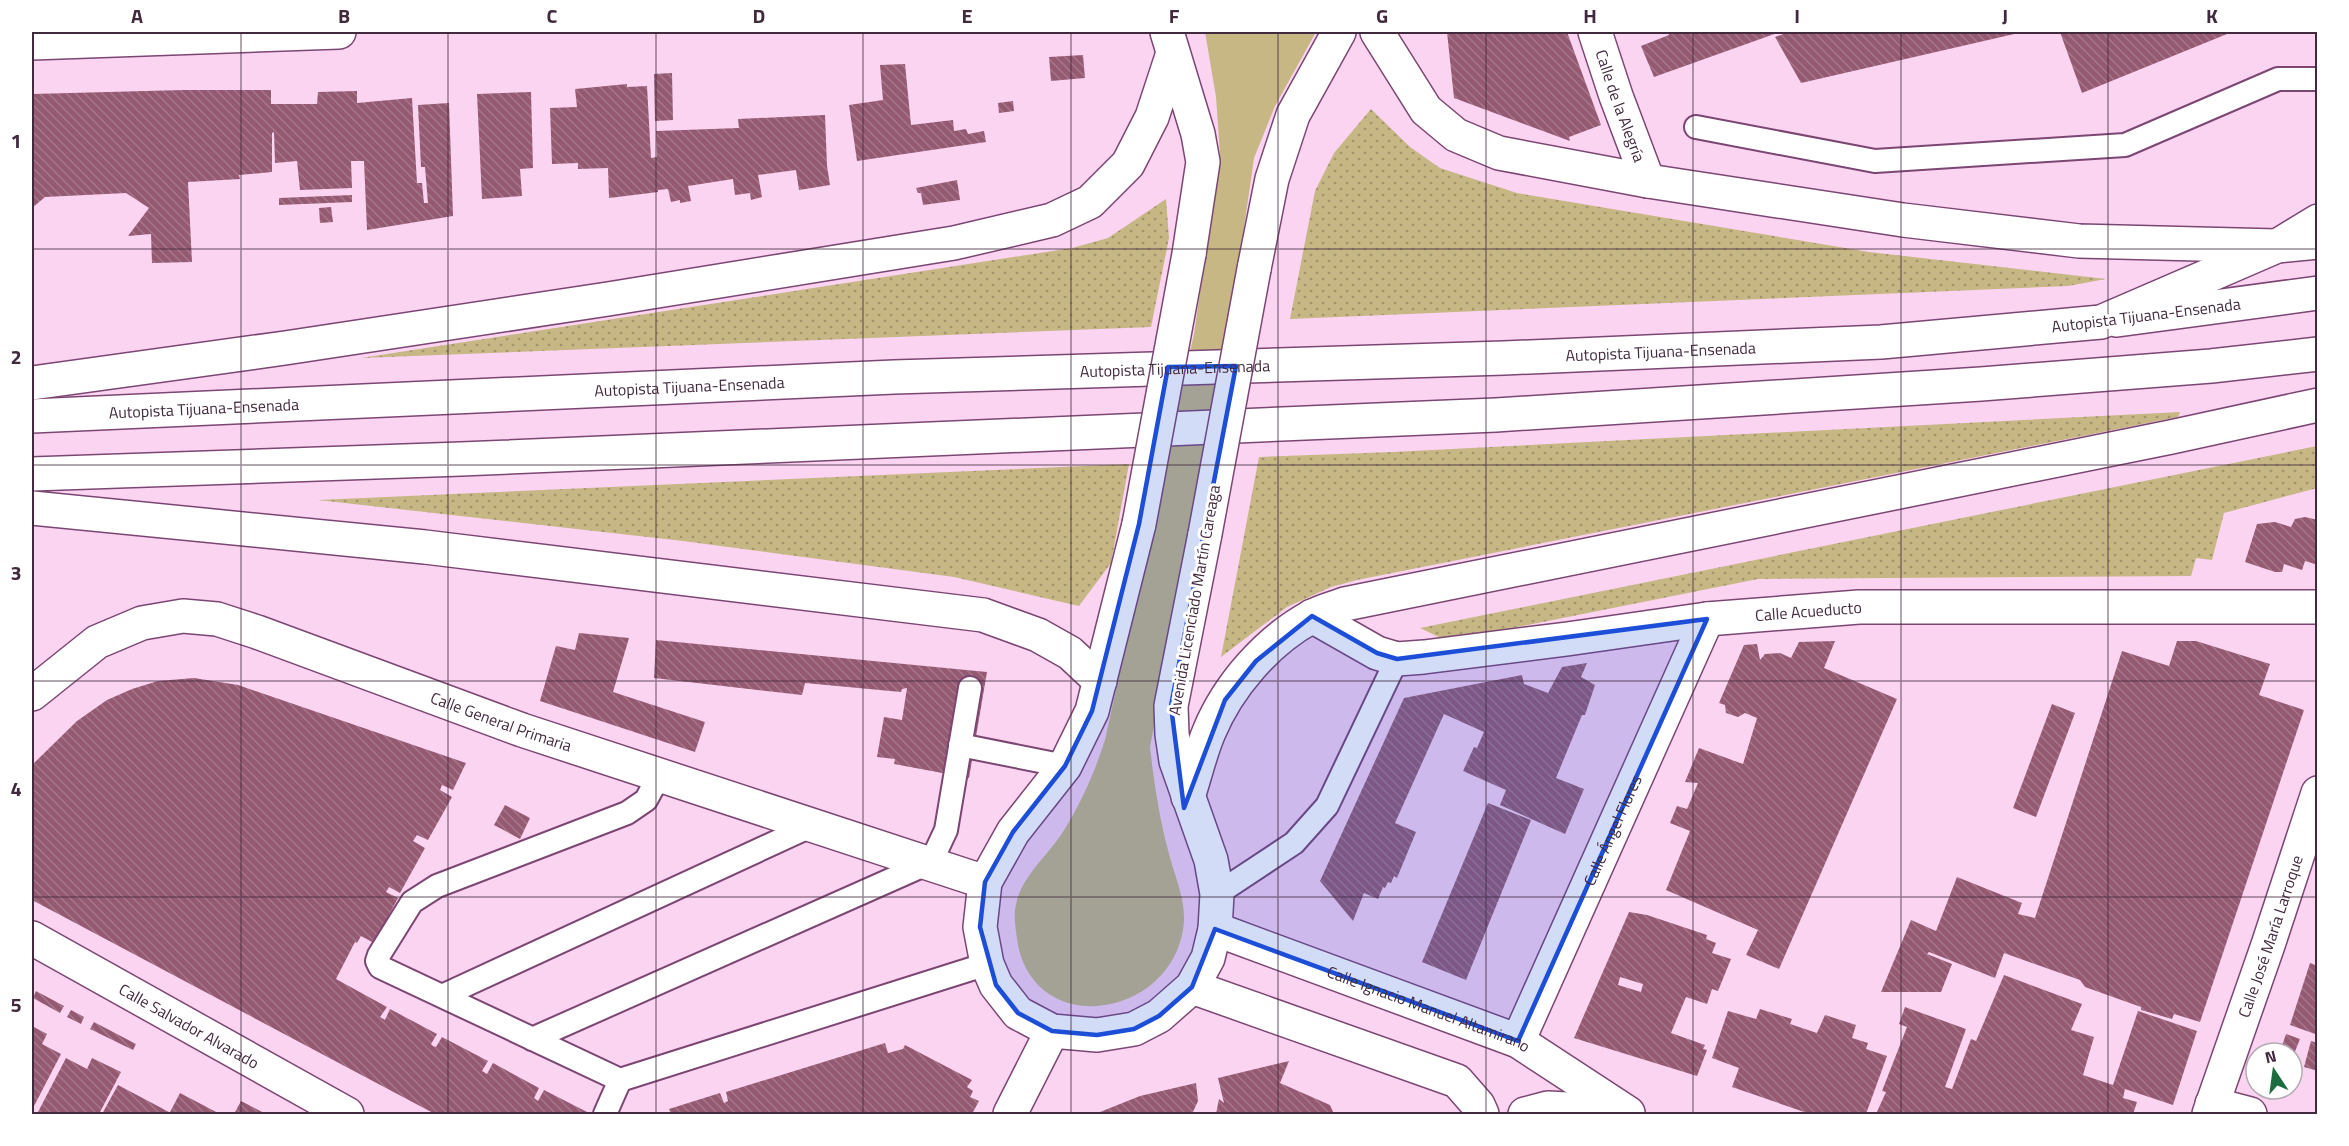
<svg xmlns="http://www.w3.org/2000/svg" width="2349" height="1146" font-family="'Titillium Web',sans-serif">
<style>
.grass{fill:url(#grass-dots)}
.green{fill:#c6b784}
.building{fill:url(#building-back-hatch);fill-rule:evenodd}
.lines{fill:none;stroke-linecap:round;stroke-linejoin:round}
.service-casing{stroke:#7c4673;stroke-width:26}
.minor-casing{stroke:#7c4673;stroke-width:36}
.tertiary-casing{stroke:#7c4673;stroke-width:36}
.secondary-casing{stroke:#7c4673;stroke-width:36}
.primary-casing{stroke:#7c4673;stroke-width:36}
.motorway-casing{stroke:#7c4673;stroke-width:36}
.service{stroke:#fff;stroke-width:22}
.minor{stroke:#fff;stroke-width:33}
.tertiary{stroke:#fff;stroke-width:33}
.secondary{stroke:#fff;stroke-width:33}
.primary{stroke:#fff;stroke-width:33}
.motorway{stroke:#fff;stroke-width:33}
.secondary-bridge-casing{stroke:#7c4673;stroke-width:36;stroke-linecap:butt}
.secondary-bridge{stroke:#fff;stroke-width:33}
.marked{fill:#1d4ed8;fill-opacity:0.2;stroke:#1d4ed8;stroke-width:4.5;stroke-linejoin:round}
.grid{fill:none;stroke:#422a3e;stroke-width:1.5;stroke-opacity:0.55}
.labels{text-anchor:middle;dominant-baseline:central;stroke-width:6;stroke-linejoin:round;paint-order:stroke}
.street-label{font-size:16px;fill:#422a3e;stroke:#fff}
.neatline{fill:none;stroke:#422a3e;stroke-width:2}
.grid-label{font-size:20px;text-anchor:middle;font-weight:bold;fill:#422a3e}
</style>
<defs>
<pattern id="grass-dots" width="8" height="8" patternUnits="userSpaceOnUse" patternTransform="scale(1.5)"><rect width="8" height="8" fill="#c6b784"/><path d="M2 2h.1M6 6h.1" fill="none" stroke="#a2956d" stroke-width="1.8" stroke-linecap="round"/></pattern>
<pattern id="building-back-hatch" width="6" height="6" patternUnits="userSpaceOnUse" patternTransform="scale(1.5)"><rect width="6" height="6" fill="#955972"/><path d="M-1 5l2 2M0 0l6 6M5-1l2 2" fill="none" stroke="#a4788b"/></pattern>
</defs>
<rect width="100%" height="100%" fill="#fbd4f2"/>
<!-- grass -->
<path class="grass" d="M1371,109L1410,147L1440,168L1517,193L1869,252L2106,279L2068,286L1290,319L1315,191L1334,153Z
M1166,199L1169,238L1151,327L361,358L1072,248L1108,238Z
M2180,412L2178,417L1357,580L1331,587L1287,607L1221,657L1259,457L1393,452Z
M2317,446V488L2224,513L2212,560L2196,558L2191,576L1758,579L1447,641L1420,628Z
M1129,464L1111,563L1079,606L954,577L683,541L318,500Z"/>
<!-- green -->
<path class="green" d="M1205,32H1316L1275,106L1254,158L1229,332L1150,747C1154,782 1159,816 1168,850C1174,876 1188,902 1183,930C1168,1020 1031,1039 1017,939C1016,930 1014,920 1015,911C1018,877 1050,855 1066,827C1083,799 1095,771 1105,740L1194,334L1220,154L1216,97Z"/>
<!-- building -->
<path class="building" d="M1447,32H1567L1601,125L1569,137L1570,141L1454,98Z
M1668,32H1780L1654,77L1641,46L1669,35Z
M1789,32H2023L1801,83L1775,37Z
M2060,32H2232L2082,93Z
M1083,55L1085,78L1051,81L1049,57Z
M905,64L911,125L953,120L954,131L966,129L968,134L984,131L986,142L857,161L849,105L883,100L880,65Z
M672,73L673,120L655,121L654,74Z
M627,84V87L647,86L651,158L657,157L656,131L739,128L738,119L825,115L827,166L830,185L799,190L796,170L758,175L762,197L751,200L750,193L735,195L733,179L688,186L691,201L680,203V200L671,202L668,189L658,190V192L609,198L608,168L578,169V163L552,164L550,108L577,107L575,89Z
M184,90H271V104H317L318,92L357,91V103L412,98L417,183H422L424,203H428L425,167H421L418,105L449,103L453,216L367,230L364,161H351L352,188L300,190L297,161L275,163L274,132L272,133V172L239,175L240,179L188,182L192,262L152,263L151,234L128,236L149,208L126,193L45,197L32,208V94Z
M531,92L533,168L520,169L522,196L482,199L477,94Z
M1013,101L1014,111L999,113L998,103Z
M957,180L960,200L923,205L921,193H918L916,188Z
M352,195V202L279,205V198Z
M331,207L333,222L320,223L319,208Z
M2305,517L2318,520V565L2305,561L2302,570L2284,564L2282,572H2275L2245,562L2257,524L2275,522L2291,527L2295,519Z
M579,633L629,638L613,692L705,722L695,752L540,701L556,646L575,650Z
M656,640L987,672L969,778L894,764L895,759L877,757L884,717L902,720L907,688L902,689L901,692L805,683L802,695L654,678Z
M1835,641L1824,668L1897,699L1779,969L1746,955L1758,930L1666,890L1690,831L1670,823L1677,806L1687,809L1698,783L1685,782L1699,748L1743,764L1757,718L1745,713L1738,717L1726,713L1725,705L1719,703L1744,645L1757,644L1760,660L1765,654L1780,653L1791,658L1799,642Z
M2177,641H2196L2270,664L2259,695L2304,710L2200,1022L2174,1014L2172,1019L2141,1010V1007L2085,987L2080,980L2004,953L1995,978L1929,952L1927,954L1952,964L1941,992H1881L1911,920L1936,931L1957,877L2022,903L2018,914L2035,918L2122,651L2169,666Z
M1587,663L1581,677L1595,685L1585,715H1582L1556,778L1584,789L1565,834L1500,805L1506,790L1463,771L1474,747L1477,748L1484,732L1444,714L1395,823L1416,832L1397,878L1394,876L1391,883L1388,882L1385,888L1383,887L1378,899L1364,893L1353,921L1320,881L1404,698L1522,675L1524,684L1548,693L1562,667Z
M194,678L238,685L466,763L453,790L442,785L440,790L452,797L428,840L417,835L413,841L425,848L400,893L389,887L386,892L398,898L374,943L361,936L357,943L355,942L336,979L387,1007L380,1017L385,1020L390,1009L437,1034L431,1044L433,1046L436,1047L442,1037L488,1061L482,1071L487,1074L493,1063L539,1088L534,1098L538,1101L544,1090L591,1114H435L32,900V765L77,721L107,700L132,689L158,681Z
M2052,704L2075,713L2036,817L2013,808Z
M1488,803L1531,820L1466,980L1422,962Z
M505,805L530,818L520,839L494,825Z
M1629,912L1647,915L1707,935L1706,939L1716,943L1712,953L1731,959L1718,991L1712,989L1707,1004L1686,997L1671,1033L1705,1045L1703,1049L1707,1050L1697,1076L1574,1038ZM1620,977L1643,984L1641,992L1618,985Z
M2310,963L2318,966V1035L2290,1025Z
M2004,975L2082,1004L2071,1030L2094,1037L2083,1075L2113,1085L2138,1011L2197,1031L2173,1105L2125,1089L2123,1098L2137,1102L2133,1114H1876L1886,1092L1882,1091L1907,1027L1899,1024L1905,1007L1966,1029L1945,1087L1952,1089L1971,1039L1976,1041Z
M36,991L64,1006L60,1013L33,998Z
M1760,1009L1792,1019L1790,1024L1817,1033L1825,1015L1856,1025L1852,1038L1868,1043L1866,1049L1887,1056L1866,1114H1810L1732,1087L1739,1068L1712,1058L1728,1011L1756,1019Z
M71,1010L84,1017L81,1024L67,1017Z
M94,1022L136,1044L133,1050L90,1029Z
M32,1026L47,1034L42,1044L61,1054L32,1110Z
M2286,1034L2300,1039L2292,1059V1053L2280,1052Z
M2311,1041L2318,1043V1071L2304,1067Z
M885,1043L888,1053L903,1049L905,1045L972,1080L967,1087L973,1091L970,1097L979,1101L972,1114H671L669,1109L720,1093L724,1103L728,1101L726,1092Z
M66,1058L87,1069L92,1058L121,1072L99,1114H37Z
M1289,1061L1280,1083L1330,1105L1334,1114H1216L1219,1099L1224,1103L1218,1078Z
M1196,1083L1198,1101L1192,1114H1095L1140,1096Z
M118,1085L169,1112L167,1114H102Z
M180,1093L220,1114H169Z
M241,1101L266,1114H234Z"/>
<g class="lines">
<defs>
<path id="service" d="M1696,127L1875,161L2125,145L2278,79H2318
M960,745L1065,766
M660,774L646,800L627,813L437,886L412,902L379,955L377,961L380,967L620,1080L987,964
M1217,894L1294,843L1327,806L1397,659
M442,996L813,825
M532,1039L931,862L946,830L970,688
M605,1114L620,1080"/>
<g id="minor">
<path d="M32,43L339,32"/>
<path id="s1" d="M1312,616L1377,653L1397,659L1424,657L1567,639L1707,619L1859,607H2318"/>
<path id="s2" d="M32,694L97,642L142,623L183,616L217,619L257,632L522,730L985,882"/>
<path id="s3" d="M32,938L347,1114"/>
<path id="s4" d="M1518,1041L1707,619"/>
<path d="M2212,1104L2250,1114"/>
<path id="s5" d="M2209,1114L2268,945L2318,793"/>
</g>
<g id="tertiary">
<path id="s6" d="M1595,32L1616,96L1648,181"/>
<path id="s7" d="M1215,929L1518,1041L1628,1113"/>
<path d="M1192,987L1457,1081L1478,1105L1482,1114"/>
<path d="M1525,1114L1548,1108L1624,1112"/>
</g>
<path id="secondary" d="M1167,32L1198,134L1203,162L1189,254
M1254,269L1272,179L1293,115L1339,32
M1139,524L1092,711L1065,766L1013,832L985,882L980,927L987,964L996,985L1018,1013L1052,1031L1097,1035L1134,1029L1159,1016L1192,987L1208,958L1215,929L1217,894L1211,860L1176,761L1172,734L1171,706L1205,534
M1010,1114L1052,1031"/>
<path id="primary" d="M1377,32L1426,110L1456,135L1499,153L1648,181L1903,220L2079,241L2277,246L2318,242
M2117,320L2318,293
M32,474L461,459L1496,415L1981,384L2211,366L2318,354
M32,508L425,547L983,615L1038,635L1070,653L1100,681
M1188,797C1195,776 1200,753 1209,732C1228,686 1267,641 1311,617C1321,611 1334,608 1345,604L2171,437L2318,405"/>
<g id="motorway">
<path d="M32,383L285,348L608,299L954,243L1052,220L1090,202L1128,164L1152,117L1173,53"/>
<path id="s8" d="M32,416L894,377L1504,358L1881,342L2101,322L2277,246L2318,221"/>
</g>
</defs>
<!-- service casing -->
<use href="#service" class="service-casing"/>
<!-- minor casing -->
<use href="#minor" class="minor-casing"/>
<!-- tertiary casing -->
<use href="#tertiary" class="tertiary-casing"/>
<!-- secondary casing -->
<use href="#secondary" class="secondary-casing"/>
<!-- primary casing -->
<use href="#primary" class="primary-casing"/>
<!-- motorway casing -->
<use href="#motorway" class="motorway-casing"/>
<!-- service -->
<use href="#service" class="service"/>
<!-- minor -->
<use href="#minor" class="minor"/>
<!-- tertiary -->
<use href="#tertiary" class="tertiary"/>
<!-- secondary -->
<use href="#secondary" class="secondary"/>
<!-- primary -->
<use href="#primary" class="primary"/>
<!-- motorway -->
<use href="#motorway" class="motorway"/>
<defs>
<path id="secondary-bridge" d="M1139,524L1189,254
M1205,534L1254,269"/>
</defs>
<!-- secondary-bridge casing -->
<use href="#secondary-bridge" class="secondary-bridge-casing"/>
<!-- secondary-bridge -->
<use href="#secondary-bridge" class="secondary-bridge"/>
</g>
<!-- marked area -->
<path class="marked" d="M1236,366L1171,706L1184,808L1225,700L1256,661L1312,616L1377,653L1397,659L1707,619L1518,1041L1215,929L1192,987L1159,1016L1134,1029L1097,1035L1052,1031L1018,1013L996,985L980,927L985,882L1013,832L1065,766L1092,711L1139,524L1168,367Z"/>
<!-- grid -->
<path class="grid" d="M241,32V1114M448,32V1114M656,32V1114M863,32V1114M1071,32V1114M1278,32V1114M1486,32V1114M1693,32V1114M1901,32V1114M2108,32V1114M32,249H2318M32,465H2318M32,681H2318M32,897H2318"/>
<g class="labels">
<!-- street labels -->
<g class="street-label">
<text stroke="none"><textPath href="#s6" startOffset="78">Calle de la Alegría</textPath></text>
<text transform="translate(2146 315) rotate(-7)">Autopista Tijuana-Ensenada</text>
<text stroke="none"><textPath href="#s8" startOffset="1630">Autopista Tijuana-Ensenada</textPath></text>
<text stroke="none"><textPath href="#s8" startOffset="1144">Autopista Tijuana-Ensenada</textPath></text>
<text stroke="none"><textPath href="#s8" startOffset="658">Autopista Tijuana-Ensenada</textPath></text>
<text stroke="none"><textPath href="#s8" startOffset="172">Autopista Tijuana-Ensenada</textPath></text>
<text transform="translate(1194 600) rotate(-80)">Avenida Licenciado Martín Careaga</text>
<text stroke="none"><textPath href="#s1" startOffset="510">Calle Acueducto</textPath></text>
<text stroke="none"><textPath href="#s2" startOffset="510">Calle General Primaria</textPath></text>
<text stroke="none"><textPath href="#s4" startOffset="231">Calle Ángel Flores</textPath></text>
<text stroke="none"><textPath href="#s5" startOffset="188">Calle José María Larroque</textPath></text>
<text stroke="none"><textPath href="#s7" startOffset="228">Calle Ignacio Manuel Altamirano</textPath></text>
<text stroke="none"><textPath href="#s3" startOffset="180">Calle Salvador Alvarado</textPath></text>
</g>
</g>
<!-- border -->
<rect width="2349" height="1146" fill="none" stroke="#ffffff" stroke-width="66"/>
<!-- north arrow -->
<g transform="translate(2274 1071) rotate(347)"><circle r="28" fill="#ffffff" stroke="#b3aab2" stroke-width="1.5"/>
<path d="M0-4.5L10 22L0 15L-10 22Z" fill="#1b6d3f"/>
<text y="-9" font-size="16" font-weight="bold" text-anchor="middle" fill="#422a3e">N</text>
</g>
<rect x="33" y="33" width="2283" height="1080" class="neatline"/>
<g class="grid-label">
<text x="137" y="23">A</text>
<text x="344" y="23">B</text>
<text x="552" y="23">C</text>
<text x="759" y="23">D</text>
<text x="967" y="23">E</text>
<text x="1174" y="23">F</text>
<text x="1382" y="23">G</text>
<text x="1590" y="23">H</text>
<text x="1797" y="23">I</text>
<text x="2005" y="23">J</text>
<text x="2212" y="23">K</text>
<text x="16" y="148">1</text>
<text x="16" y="364">2</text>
<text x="16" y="580">3</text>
<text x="16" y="796">4</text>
<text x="16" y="1012">5</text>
</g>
</svg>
